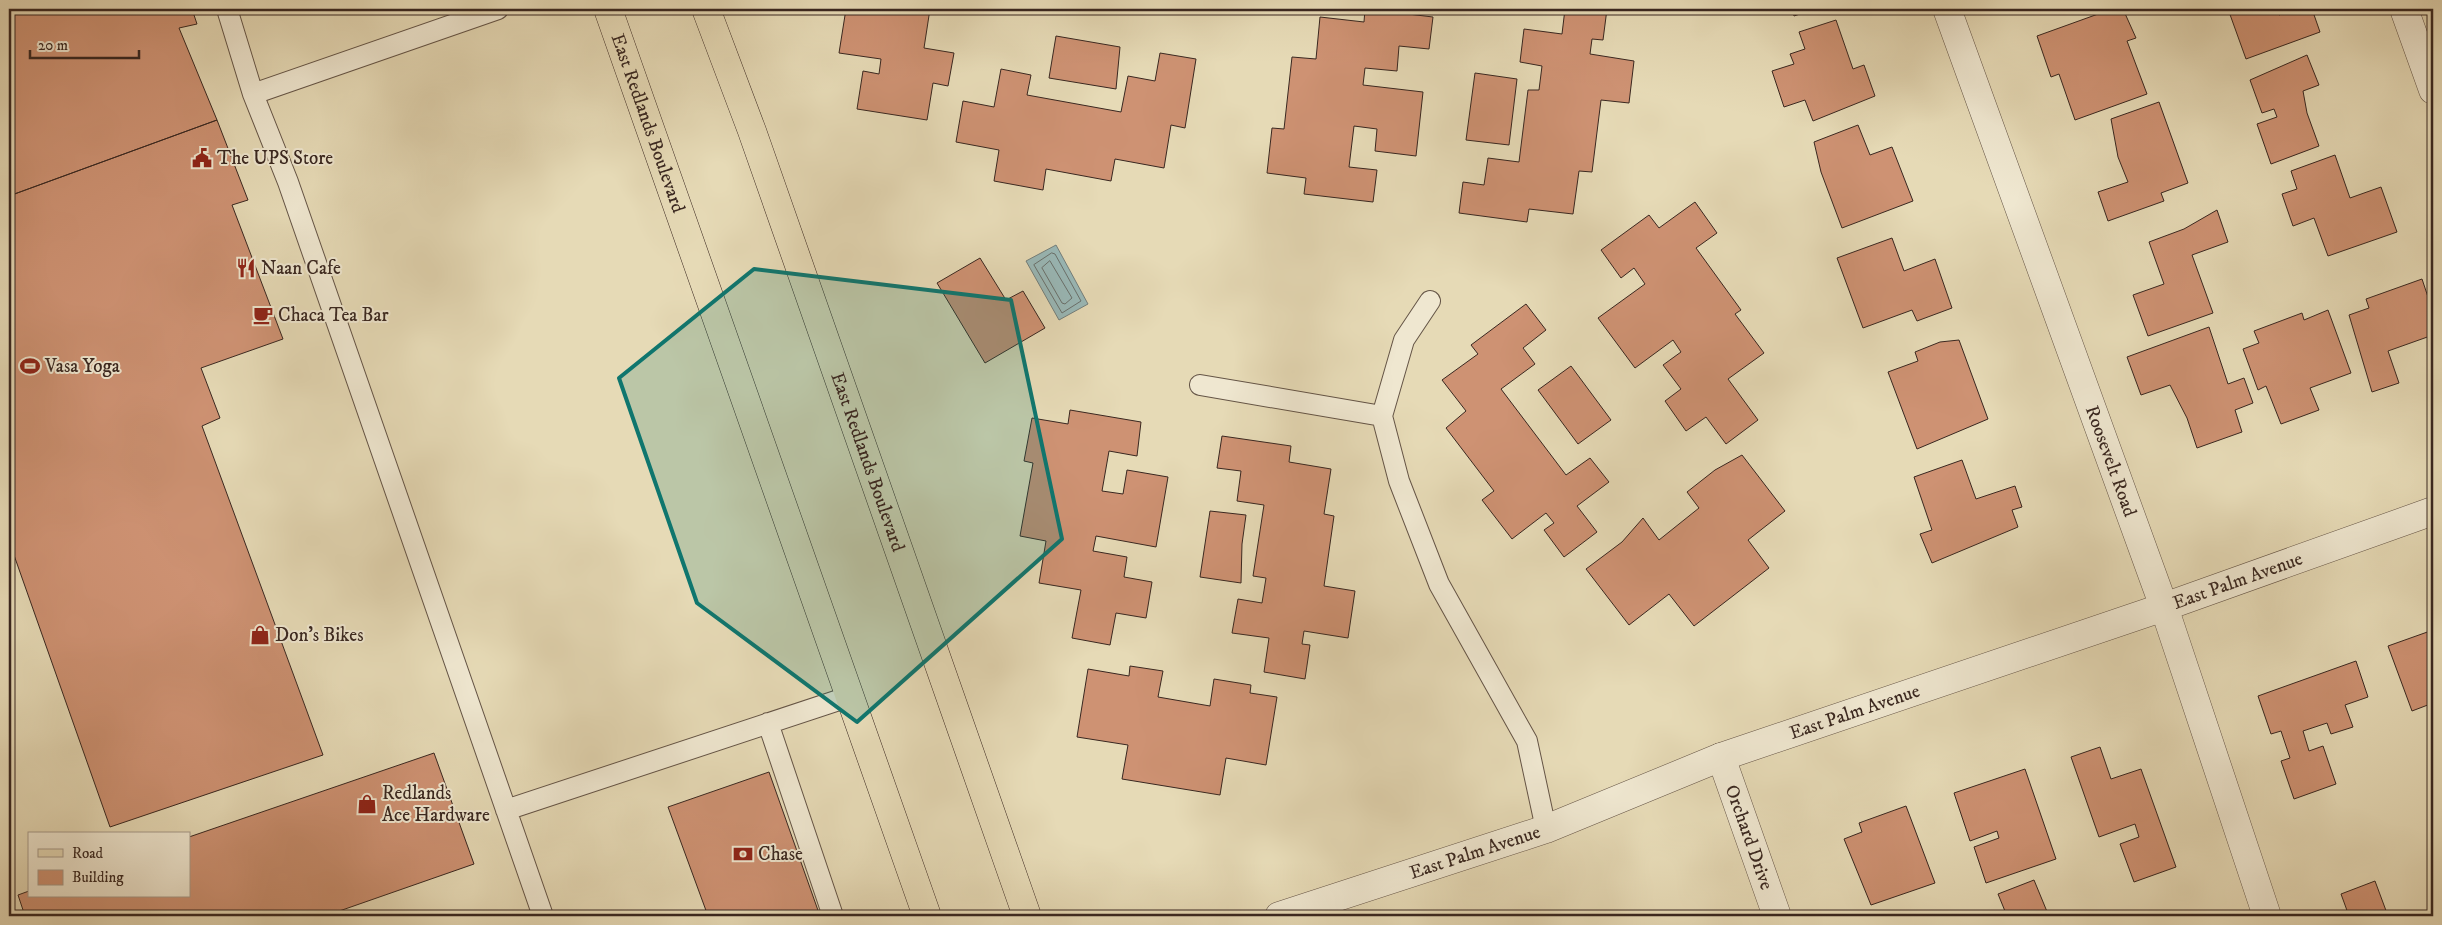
<svg xmlns="http://www.w3.org/2000/svg" width="2442" height="925" font-family="'IM FELL DW Pica',serif">
<style>
.water{fill:#99b8b7;stroke:#737e7b}
.lines{fill:none;stroke-linecap:round;stroke-linejoin:round}
.shore{stroke:#69706c;stroke-width:1}
.building{fill:#ce9273;stroke:#392720}
.service-casing{stroke:#645446;stroke-width:22}
.minor-casing{stroke:#645446;stroke-width:29}
.tertiary-casing{stroke:#645446;stroke-width:29}
.primary-casing{stroke:#392720;stroke-width:29}
.service{stroke:#efe7d0;stroke-width:20}
.minor{stroke:#efe7d0;stroke-width:28}
.tertiary{stroke:#efe7d0;stroke-width:28}
.primary{stroke:#e6dab6;stroke-width:28}
.marked{fill:#0f766e;fill-opacity:0.2;stroke:#0f766e;stroke-width:4;stroke-linejoin:round}
.labels{text-anchor:middle;dominant-baseline:central;stroke-width:4;stroke-linejoin:round;paint-order:stroke}
.street-label{font-size:19px;fill:#392720;stroke:#efe7d0}
.poi-label{font-size:19px;fill:#392720;stroke:#efe7d0;text-anchor:start}
</style>
<rect width="100%" height="100%" fill="#e6dab6"/>
<filter id="stains"><feTurbulence type="fractalNoise" baseFrequency=".004" numOctaves="4"/><feColorMatrix values="0 0 0 0 .2 0 0 0 0 .09 0 0 0 0 .02 0 0 0 .5 -.17"/></filter>
<radialGradient id="worn" r=".72"><stop offset=".6" stop-color="#630" stop-opacity="0"/><stop offset="1" stop-color="#630" stop-opacity=".3"/></radialGradient>
<!-- water -->
<path class="water" d="M1056,245L1088,304L1059,320L1026,261Z"/>
<g class="lines">
<!-- shore -->
<path class="shore" d="M1052,253L1055,254L1081,301L1062,313L1034,265Z
M1050,261L1072,298L1065,304L1062,303L1042,268Z"/>
</g>
<!-- building -->
<path class="building" d="M9,9H192L197,24L179,28L217,120L9,196Z
M846,9H930L924,48L954,53L948,86L933,83L927,120L857,109L863,71L879,74L881,59L839,53Z
M1365,9H1408V14L1433,17L1429,49L1399,46L1397,71L1365,68L1363,85L1423,92L1416,156L1375,151L1377,129L1354,126L1349,167L1377,170L1373,202L1304,194L1306,178L1267,173L1272,128L1284,129L1292,57L1316,59L1320,17L1364,22Z
M1565,9H1607L1603,40L1592,39L1590,54L1634,61L1629,103L1601,100L1592,172L1579,171L1573,214L1529,209L1527,222L1459,213L1463,182L1484,185L1488,158L1519,162L1528,90H1539L1542,66L1520,62L1524,29L1562,34Z
M1792,9H1815L1794,16Z
M2112,9H2123L2136,38L2127,41L2147,94L2075,120L2059,74L2051,77L2037,36Z
M2228,9H2276L2279,15L2296,9H2312L2320,32L2246,59Z
M1836,20L1853,69L1864,65L1875,96L1813,121L1805,100L1784,107L1772,71L1794,64L1790,54L1805,49L1799,32Z
M1056,36L1120,47L1116,89L1049,78Z
M1160,53L1196,59L1185,128L1171,125L1164,168L1115,159L1111,181L1046,169L1043,190L994,181L999,150L956,142L963,101L994,107L1001,69L1031,75L1027,95L1121,112L1128,76L1155,81Z
M2307,55L2319,85L2303,91L2307,113L2319,146L2271,164L2257,124L2277,117L2274,109L2262,113L2250,80Z
M1475,73L1517,79L1509,145L1466,140Z
M2159,102L2188,183L2161,193L2164,201L2108,221L2098,192L2128,182L2118,157L2111,119Z
M217,120L248,200L232,205L283,339L201,368L220,418L202,426L323,755L110,827L9,541V196Z
M1858,125L1870,155L1892,147L1913,201L1842,228L1821,172L1814,142Z
M2335,155L2350,198L2381,187L2397,232L2328,256L2314,218L2293,226L2282,194L2297,189L2291,171Z
M1695,202L1717,233L1696,248L1741,310L1735,314L1764,353L1728,379L1758,420L1726,444L1706,417L1686,431L1665,401L1681,389L1663,365L1681,352L1673,340L1635,368L1598,318L1645,284L1634,268L1621,278L1601,250L1649,215L1659,228Z
M2217,210L2228,242L2192,255L2213,313L2148,336L2133,295L2164,284L2149,242L2184,229Z
M1892,238L1904,271L1935,259L1952,308L1917,321L1912,310L1863,328L1837,258Z
M980,258L1006,300L1023,291L1045,328L985,363L937,283Z
M2422,279L2433,312V335L2388,351L2399,383L2372,392L2349,315L2369,308L2366,299Z
M1526,304L1546,330L1523,348L1535,364L1501,389L1566,475L1590,458L1609,482L1577,506L1597,532L1564,557L1544,530L1554,523L1546,513L1512,539L1482,500L1494,491L1446,428L1466,411L1442,380L1478,354L1471,345Z
M2328,310L2351,373L2310,388L2319,410L2281,424L2266,386L2258,390L2243,349L2259,343L2254,331L2302,313L2304,320Z
M2209,327L2228,384L2244,378L2253,403L2235,410L2242,432L2197,448L2187,418L2170,385L2141,395L2127,357Z
M1959,340L1988,419L1917,449L1888,372L1918,361L1915,352L1940,342Z
M1571,366L1611,420L1578,444L1538,390Z
M1070,410L1141,422L1137,456L1109,451L1102,491L1123,494L1127,470L1168,477L1156,547L1096,536L1093,551L1127,557L1124,577L1152,582L1146,618L1116,613L1110,645L1072,638L1081,590L1039,583L1046,541L1020,536L1033,463L1024,461L1032,418L1068,424Z
M1222,436L1291,446L1289,462L1331,469L1324,514L1334,516L1324,586L1355,591L1348,638L1304,631L1302,644L1310,645L1305,679L1264,672L1269,638L1232,633L1238,599L1262,603L1266,578L1253,576L1264,505L1237,501L1241,471L1217,468Z
M1742,455L1785,511L1748,540L1769,568L1694,626L1669,594L1629,625L1586,569L1622,542L1643,518L1659,540L1699,508L1687,492L1715,470Z
M1962,460L1976,499L2015,486L2022,507L2012,510L2018,527L1932,563L1920,534L1932,530L1914,477Z
M1210,511L1246,515L1242,544L1241,583L1200,577Z
M2433,630V703L2412,711L2388,646Z
M2356,661L2368,697L2345,705L2353,727L2331,734L2327,723L2303,731L2309,751L2323,746L2336,784L2294,799L2281,761L2290,758L2281,731L2271,734L2258,696Z
M1130,666L1163,671L1158,697L1210,706L1214,679L1251,685L1250,693L1277,697L1266,765L1226,758L1220,795L1122,779L1128,745L1077,737L1088,669L1129,676Z
M2100,747L2111,779L2141,769L2176,867L2134,882L2120,844L2139,837L2135,824L2099,837L2071,757Z
M434,753L474,864L325,916H25L18,895L29,891V896H189V837Z
M2025,769L2056,859L1986,883L1974,847L1999,838L1997,831L1970,841L1954,793Z
M769,772L820,916H708L668,807Z
M1906,806L1935,883L1871,905L1844,839L1862,832L1859,823Z
M2034,880L2048,914L2042,916H2007L1998,894Z
M2375,881L2388,916H2349L2341,894Z"/>
<g class="lines">
<defs>
<path id="service" d="M227,9L253,94L288,182L543,916
M253,94L498,9
M1430,301L1404,340L1382,416L1399,481L1439,584L1527,741L1546,829
M1200,385L1382,416
M768,723L833,916
M506,810L851,696"/>
<g id="minor">
<path id="s1" d="M1947,9L2164,607L2267,916"/>
<path d="M2404,9L2433,90"/>
<path id="s2" d="M1721,757L1777,916"/>
</g>
<g id="tertiary">
<path id="s3" d="M1279,916L1546,829L1721,757L2164,607L2433,511"/>
</g>
<g id="primary">
<path id="s4" d="M608,9L927,916"/>
<path id="s5" d="M706,9L752,131L1027,916"/>
</g>
</defs>
<!-- service casing -->
<use href="#service" class="service-casing"/>
<!-- minor casing -->
<use href="#minor" class="minor-casing"/>
<!-- tertiary casing -->
<use href="#tertiary" class="tertiary-casing"/>
<!-- primary casing -->
<use href="#primary" class="primary-casing"/>
<!-- service -->
<use href="#service" class="service"/>
<!-- minor -->
<use href="#minor" class="minor"/>
<!-- tertiary -->
<use href="#tertiary" class="tertiary"/>
<!-- primary -->
<use href="#primary" class="primary"/>
</g>
<!-- marked area -->
<path class="marked" d="M754,269L1011,300L1062,539L857,722L697,603L619,378Z"/>
<!-- icons -->
<defs>
<symbol id="civic-bare" viewBox="-9 -9 18 18"><path d="M-.6-6.5H3V-4.5H.6V-3L4-1V1h2V6H-6V1h2V-1L-.6-3ZM-1.2 2.5V6h2.4V2.5Z" fill="#8f2418" stroke="#efe7d0" stroke-width="2.5" paint-order="stroke"/></symbol>
<symbol id="restaurant-bare" viewBox="-9 -9 18 18"><path d="M-5-6h1v4h1v-4h1v4h1v-4h1v5L-1.5 .5V6h-2V.5L-5-1ZM5-6V6H3V1.5H1.5Q1.5-4 5-6Z" fill="#8f2418" stroke="#efe7d0" stroke-width="2.5" paint-order="stroke"/></symbol>
<symbol id="cafe-bare" viewBox="-9 -9 18 18"><path d="M-5.5-4.5H6V0H3Q3 3.5 0 3.5H-2.5Q-5.5 3.5-5.5 0ZM3-3.2v2h1.7v-2ZM-6 4.5H4V6H-6Z" fill="#8f2418" stroke="#efe7d0" stroke-width="2.5" paint-order="stroke"/></symbol>
<symbol id="stadium-bare" viewBox="-9 -9 18 18"><path d="M0-5a6.5 5 0 1 0 0 10a6.5 5 0 1 0 0-10ZM-3.5-1.8h7v3.6h-7Z" fill="#8f2418" stroke="#efe7d0" stroke-width="2.5" paint-order="stroke"/></symbol>
<symbol id="shop-bare" viewBox="-9 -9 18 18"><path d="M-5-2.5h2.3a2.7 3.5 0 0 1 5.4 0H5L5.5 6h-11ZM-1.5-2.5h3a1.5 2.3 0 0 0-3 0Z" fill="#8f2418" stroke="#efe7d0" stroke-width="2.5" paint-order="stroke"/></symbol>
<symbol id="bank-bare" viewBox="-9 -9 18 18"><path d="M-6-4H6V4H-6ZM0-2.3a2.3 2.3 0 1 0 0 4.6a2.3 2.3 0 1 0 0-4.6Z" fill="#8f2418" stroke="#efe7d0" stroke-width="2.5" paint-order="stroke"/></symbol>
</defs>
<g fill-rule="evenodd">
<use href="#civic-bare" x="188" y="144" width="28" height="28"/>
<use href="#restaurant-bare" x="232" y="254" width="28" height="28"/>
<use href="#cafe-bare" x="249" y="301" width="28" height="28"/>
<use href="#stadium-bare" x="16" y="352" width="28" height="28"/>
<use href="#shop-bare" x="246" y="621" width="28" height="28"/>
<use href="#shop-bare" x="353" y="790" width="28" height="28"/>
<use href="#bank-bare" x="729" y="840" width="28" height="28"/>
</g>
<g class="labels">
<!-- street labels -->
<g class="street-label">
<text stroke="none"><textPath href="#s4" startOffset="121">East Redlands Boulevard</textPath></text>
<text stroke="none"><textPath href="#s1" startOffset="481">Roosevelt Road</textPath></text>
<text stroke="none"><textPath href="#s5" startOffset="481">East Redlands Boulevard</textPath></text>
<text stroke="none"><textPath href="#s3" startOffset="1016">East Palm Avenue</textPath></text>
<text stroke="none"><textPath href="#s3" startOffset="611">East Palm Avenue</textPath></text>
<text stroke="none"><textPath href="#s2" startOffset="85">Orchard Drive</textPath></text>
<text stroke="none"><textPath href="#s3" startOffset="206">East Palm Avenue</textPath></text>
</g>
<!-- poi labels -->
<g class="poi-label">
<text x="217" y="158">The UPS Store</text>
<text x="261" y="268">Naan Cafe</text>
<text x="278" y="315">Chaca Tea Bar</text>
<text x="45" y="366">Vasa Yoga</text>
<text x="275" y="635">Don's Bikes</text>
<text x="382" y="793">Redlands<tspan x="382" dy="22">Ace Hardware</tspan></text>
<text x="758" y="854">Chase</text>
</g>
</g>
<!-- margin -->
<rect width="2442" height="925" fill="none" stroke="#e6dab6" stroke-width="30"/>
<rect x="10" y="10" width="2422" height="905" fill="none" stroke="#392720" stroke-width="2.5"/>
<rect x="15" y="15" width="2412" height="895" fill="none" stroke="#392720"/>
<!-- legend -->
<rect x="28" y="832" width="162" height="65" fill="#efe7d0" stroke="#a69a8a"/>
<rect x="38" y="849" width="25" height="8" fill="#e6dab6" stroke="#a69a8a"/>
<text x="72" y="858" font-size="15" fill="#392720">Road</text>
<rect x="38" y="870" width="25" height="15" fill="#ce9273" stroke="#a69a8a"/>
<text x="72" y="882" font-size="15" fill="#392720">Building</text>
<!-- scale -->
<path d="M30 50v8h109v-8" fill="none" stroke="#392720" stroke-width="2.5"/>
<text x="38" y="50" font-size="15" fill="#392720" stroke="#efe7d0" stroke-width="4" paint-order="stroke">20 m</text>
<rect width="100%" height="100%" filter="url(#stains)"/>
<rect width="100%" height="100%" fill="url(#worn)"/>
</svg>
